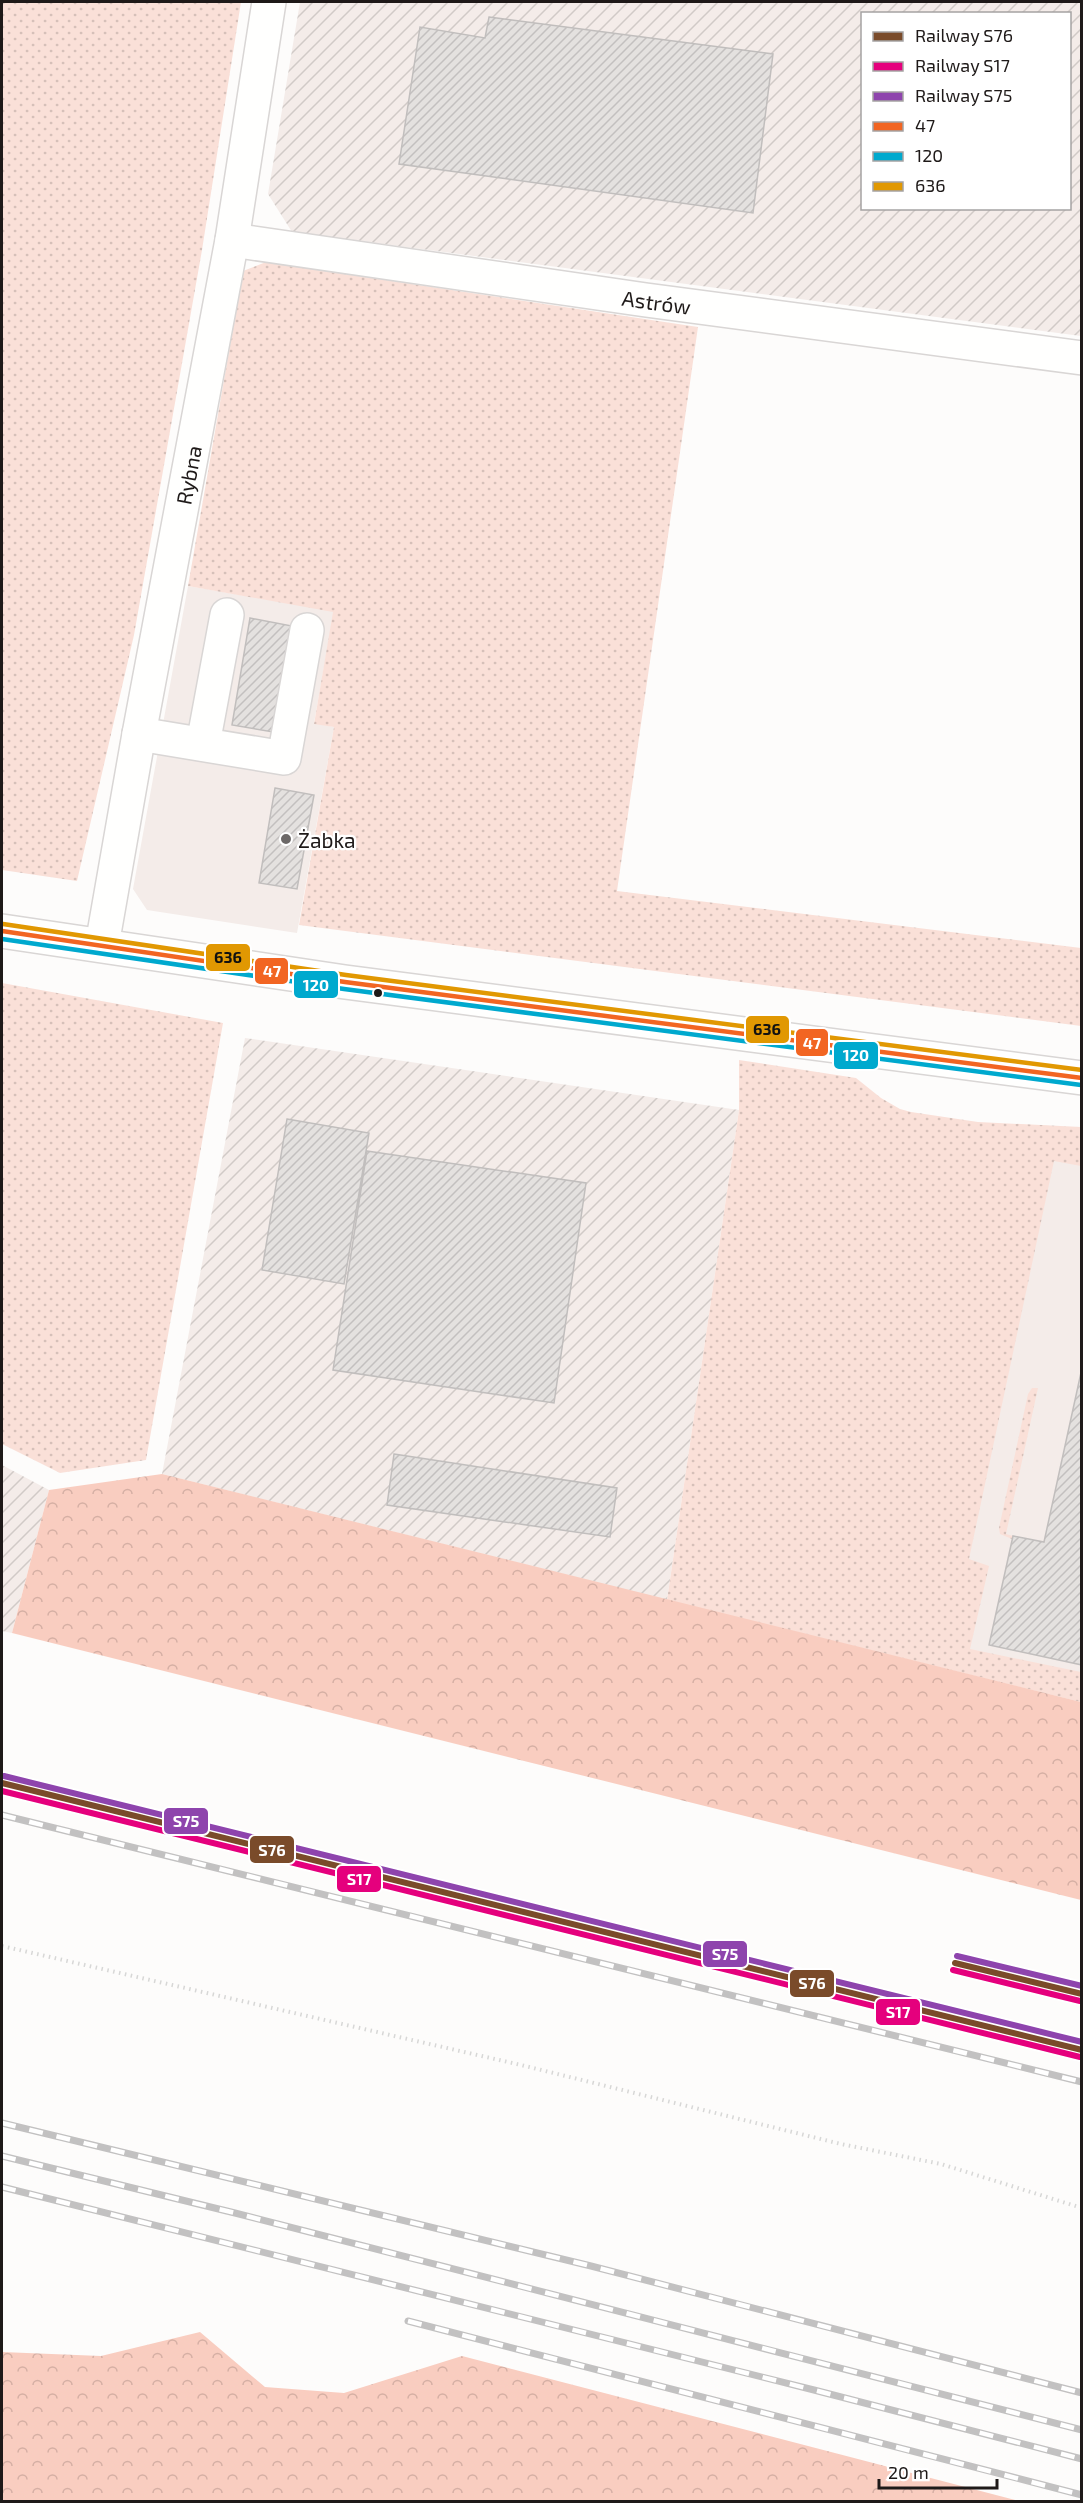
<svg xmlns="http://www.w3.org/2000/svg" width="1083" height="2503" font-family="'Exo 2',sans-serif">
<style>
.built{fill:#f4ece9}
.industrial{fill:url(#industrial-furrows);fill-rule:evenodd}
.grass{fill:url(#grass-dots)}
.forest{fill:url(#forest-crowns)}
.building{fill:url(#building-hatch);stroke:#c1bebd;stroke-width:1.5}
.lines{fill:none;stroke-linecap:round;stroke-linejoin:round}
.minor-casing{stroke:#d9d6d5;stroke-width:36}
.major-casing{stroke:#d9d6d5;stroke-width:36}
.path{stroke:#d7d7d6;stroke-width:4;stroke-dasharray:1.5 4.5;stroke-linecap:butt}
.minor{stroke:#fffffe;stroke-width:33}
.major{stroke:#fffffe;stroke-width:33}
.rail-casing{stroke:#c2c1c1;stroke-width:7}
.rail{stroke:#fff;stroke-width:4.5;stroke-dasharray:14;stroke-linecap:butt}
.bus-1-casing{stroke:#fff;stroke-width:9}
.bus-2-casing{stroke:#fff;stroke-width:9}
.bus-3-casing{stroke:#fff;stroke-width:9}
.bus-1{stroke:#f26522;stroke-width:4.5}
.bus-2{stroke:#00a9ce;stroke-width:4.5}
.bus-3{stroke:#e19802;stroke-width:4.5}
.rail-1-casing{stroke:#fff;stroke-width:10}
.rail-2-casing{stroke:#fff;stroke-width:10}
.rail-3-casing{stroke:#fff;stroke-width:10}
.rail-1{stroke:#7a4b2a;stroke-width:6}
.rail-2{stroke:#e5007d;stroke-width:6}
.rail-3{stroke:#8e44ad;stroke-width:6}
.poi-dot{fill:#6c6867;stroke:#fff;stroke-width:2}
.bus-dot{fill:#1e1918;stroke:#fff;stroke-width:2}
.labels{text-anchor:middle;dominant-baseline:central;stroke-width:4.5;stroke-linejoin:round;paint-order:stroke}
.street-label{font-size:21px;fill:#1e1918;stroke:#fff}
.poi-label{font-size:21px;fill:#1e1918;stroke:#fff;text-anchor:start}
.line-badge{stroke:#fff;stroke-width:2}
.badge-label{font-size:16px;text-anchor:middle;font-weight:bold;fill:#fff}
.pale-badge-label{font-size:16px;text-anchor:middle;font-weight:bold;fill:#111}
</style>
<defs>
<pattern id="industrial-furrows" width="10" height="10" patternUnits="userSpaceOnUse" patternTransform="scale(1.5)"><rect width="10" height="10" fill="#f4ece9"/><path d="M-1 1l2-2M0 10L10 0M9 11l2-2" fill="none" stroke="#d1cac7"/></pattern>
<pattern id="grass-dots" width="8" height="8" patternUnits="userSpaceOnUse" patternTransform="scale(1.5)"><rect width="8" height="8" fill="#fae0d8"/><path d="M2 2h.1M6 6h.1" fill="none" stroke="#d6c0b9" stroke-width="1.8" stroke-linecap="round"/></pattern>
<pattern id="forest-crowns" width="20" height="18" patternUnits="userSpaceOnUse" patternTransform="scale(1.5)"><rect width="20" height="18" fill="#f9cdc0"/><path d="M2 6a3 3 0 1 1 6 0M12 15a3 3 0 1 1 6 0" fill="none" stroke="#d5afa4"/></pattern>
<pattern id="building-hatch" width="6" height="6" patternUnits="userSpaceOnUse" patternTransform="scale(1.5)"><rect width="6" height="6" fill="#e4e1df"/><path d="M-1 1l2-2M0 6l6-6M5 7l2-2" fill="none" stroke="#c3c0bf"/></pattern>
</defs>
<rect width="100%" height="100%" fill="#fdfcfb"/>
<!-- built -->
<path class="built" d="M188,586L334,611L314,723L334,727L297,933L147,910L133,889Z
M1043,1125L1081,1130V1702L936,1666Z"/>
<!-- industrial -->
<path class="industrial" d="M300,2H1081V336L292,232L268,194ZM862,14H1070V208H862Z
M245,1038L739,1110L667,1600L162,1474Z
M2,1465L49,1490L12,1633L2,1631Z"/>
<!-- grass -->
<path class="grass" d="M2,2H241L202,250L134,635L77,881L2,870Z
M266,262L698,327L617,891L1081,948V1026L299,925L334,727L314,724L333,612L188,586L243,271Z
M2,983L223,1023L146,1460L60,1473L2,1444Z
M739,1060L856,1078L881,1098L900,1109L911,1112L978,1122L1081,1127V1166L1054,1161L969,1559L989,1566L970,1649L1081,1672V1702L667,1600L739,1110Z
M1032,1388H1038L1006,1534L1013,1536L1012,1539L1000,1534L999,1528L1028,1394Z"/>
<!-- forest -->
<path class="forest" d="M162,1474L1081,1702V1900L12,1633L49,1490Z
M200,2332L265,2387L344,2393L462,2356L1019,2501H2V2352L101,2356Z"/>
<!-- building -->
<path class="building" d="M489,17L773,54L753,213L399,164L420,27L485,38Z
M250,618L292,626L273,732L232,725Z
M275,788L314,795L297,889L259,883Z
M287,1119L369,1133L344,1284L262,1270Z
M367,1151L586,1183L554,1403L333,1370Z
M1082,1368V1665L989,1645L1013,1536L1044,1542Z
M394,1454L617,1488L610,1537L387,1505Z"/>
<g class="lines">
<defs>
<g id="minor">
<path id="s1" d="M232,240L646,300L1082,358"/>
<path d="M139,734L284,758L307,630"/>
<path d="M203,744L227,615"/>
<path id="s2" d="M102,945L139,734L232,240L269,2"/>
</g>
<path id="major" d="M2,931L345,982L1082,1078"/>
</defs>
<!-- minor casing -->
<use href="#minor" class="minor-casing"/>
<!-- major casing -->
<use href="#major" class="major-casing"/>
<!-- path -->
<path class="path" d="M2,1946L521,2065L841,2144L941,2164L1082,2208"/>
<!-- minor -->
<use href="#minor" class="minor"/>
<!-- major -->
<use href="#major" class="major"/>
<defs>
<path id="rail" d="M2,1815L1082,2082
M2,2123L591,2266L1082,2393
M2,2156L235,2213L1082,2430
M2,2187L814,2390L1082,2459
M408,2321L1082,2495"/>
</defs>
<!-- rail casing -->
<use href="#rail" class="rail-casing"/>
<!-- rail -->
<use href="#rail" class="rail"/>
<defs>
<path id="bus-1" d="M2,931L345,982L1082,1078"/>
<path id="bus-2" d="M2,939L344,989L1081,1085"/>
<path id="bus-3" d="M3,924L346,975L1082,1070"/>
</defs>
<!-- bus-1 casing -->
<use href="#bus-1" class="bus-1-casing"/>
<!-- bus-2 casing -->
<use href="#bus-2" class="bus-2-casing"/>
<!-- bus-3 casing -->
<use href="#bus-3" class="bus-3-casing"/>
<!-- bus-1 -->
<use href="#bus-1" class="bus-1"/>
<!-- bus-2 -->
<use href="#bus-2" class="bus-2"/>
<!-- bus-3 -->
<use href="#bus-3" class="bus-3"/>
<defs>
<path id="rail-1" d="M2,1783L1082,2050
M955,1963L1082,1994"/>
<path id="rail-2" d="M2,1791L1080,2057
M953,1970L1080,2001"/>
<path id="rail-3" d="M4,1776L1082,2042
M957,1956L1082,1986"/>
</defs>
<!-- rail-1 casing -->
<use href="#rail-1" class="rail-1-casing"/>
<!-- rail-2 casing -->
<use href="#rail-2" class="rail-2-casing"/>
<!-- rail-3 casing -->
<use href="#rail-3" class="rail-3-casing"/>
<!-- rail-1 -->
<use href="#rail-1" class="rail-1"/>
<!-- rail-2 -->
<use href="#rail-2" class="rail-2"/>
<!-- rail-3 -->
<use href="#rail-3" class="rail-3"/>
</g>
<!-- markers -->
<circle class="poi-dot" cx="286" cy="839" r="6"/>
<circle class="bus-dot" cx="378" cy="993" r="5"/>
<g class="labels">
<!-- street labels -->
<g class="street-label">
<text stroke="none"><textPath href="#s1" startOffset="429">Astrów</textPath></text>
<text stroke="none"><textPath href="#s2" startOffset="478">Rybna</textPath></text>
</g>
<!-- poi labels -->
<g class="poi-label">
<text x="298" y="839">Żabka</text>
</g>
</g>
<g class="line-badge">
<rect x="205" y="943" width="46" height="29" rx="6" fill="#e19802"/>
<rect x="254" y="957" width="35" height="28" rx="6" fill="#f26522"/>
<rect x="293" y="970" width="46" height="29" rx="6" fill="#00a9ce"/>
<rect x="745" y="1015" width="45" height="29" rx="6" fill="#e19802"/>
<rect x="795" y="1028" width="34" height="29" rx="6" fill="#f26522"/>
<rect x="833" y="1041" width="46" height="29" rx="6" fill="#00a9ce"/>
<rect x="163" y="1807" width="46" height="28" rx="6" fill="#8e44ad"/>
<rect x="249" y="1835" width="46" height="29" rx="6" fill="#7a4b2a"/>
<rect x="336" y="1865" width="46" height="28" rx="6" fill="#e5007d"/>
<rect x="702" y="1940" width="46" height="28" rx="6" fill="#8e44ad"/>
<rect x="789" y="1969" width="46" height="29" rx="6" fill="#7a4b2a"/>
<rect x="875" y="1998" width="46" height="28" rx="6" fill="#e5007d"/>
</g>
<g class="badge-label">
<text x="272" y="977">47</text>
<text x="316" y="991">120</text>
<text x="812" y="1049">47</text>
<text x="856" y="1061">120</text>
<text x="186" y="1827">S75</text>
<text x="272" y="1856">S76</text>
<text x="359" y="1885">S17</text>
<text x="725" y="1960">S75</text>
<text x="812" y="1989">S76</text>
<text x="898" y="2018">S17</text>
</g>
<g class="pale-badge-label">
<text x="228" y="963">636</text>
<text x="767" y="1035">636</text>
</g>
<!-- border -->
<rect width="1083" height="2503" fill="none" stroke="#1e1918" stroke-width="6"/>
<!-- legend -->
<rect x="861" y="12" width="210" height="198" fill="#ffffff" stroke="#a5a3a3" stroke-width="1.5"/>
<rect x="873" y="32" width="30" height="9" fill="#7a4b2a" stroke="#a5a3a3" stroke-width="1.5"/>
<text x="915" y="42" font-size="18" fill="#1e1918">Railway S76</text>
<rect x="873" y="62" width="30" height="9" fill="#e5007d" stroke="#a5a3a3" stroke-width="1.5"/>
<text x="915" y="72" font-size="18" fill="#1e1918">Railway S17</text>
<rect x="873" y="92" width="30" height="9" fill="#8e44ad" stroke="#a5a3a3" stroke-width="1.5"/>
<text x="915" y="102" font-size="18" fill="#1e1918">Railway S75</text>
<rect x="873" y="122" width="30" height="9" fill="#f26522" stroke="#a5a3a3" stroke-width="1.5"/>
<text x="915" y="132" font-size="18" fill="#1e1918">47</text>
<rect x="873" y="152" width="30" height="9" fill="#00a9ce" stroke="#a5a3a3" stroke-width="1.5"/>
<text x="915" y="162" font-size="18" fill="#1e1918">120</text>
<rect x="873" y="182" width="30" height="9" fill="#e19802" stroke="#a5a3a3" stroke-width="1.5"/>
<text x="915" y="192" font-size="18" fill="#1e1918">636</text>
<!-- scale -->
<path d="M879 2479v9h118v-9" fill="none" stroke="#1e1918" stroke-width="3"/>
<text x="888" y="2479" font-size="18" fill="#1e1918" stroke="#ffffff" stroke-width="4.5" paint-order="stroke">20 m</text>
</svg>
